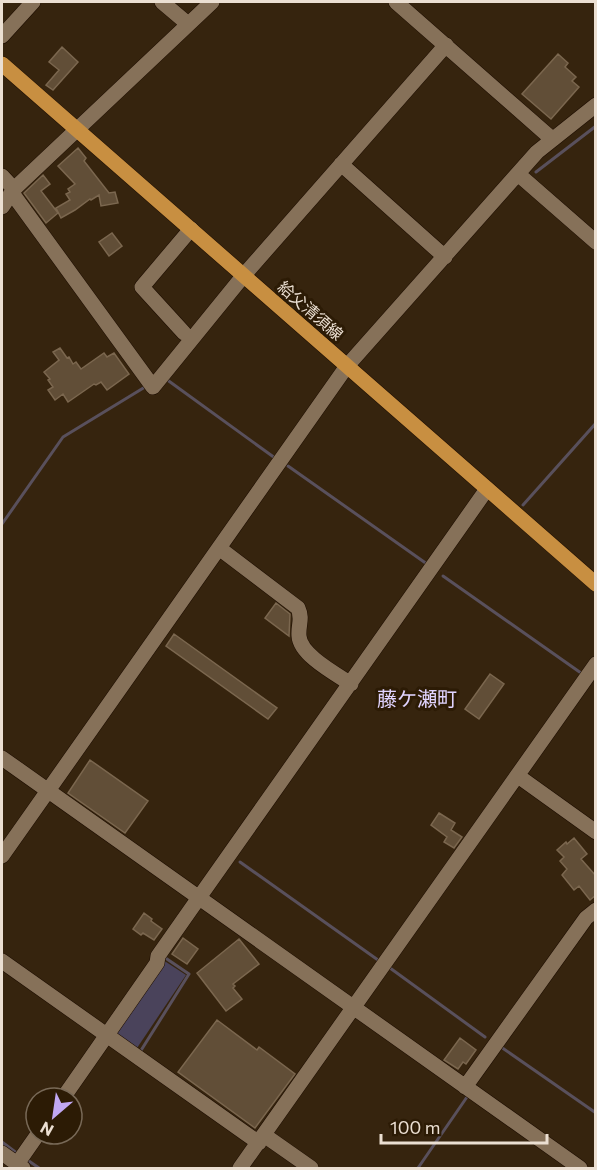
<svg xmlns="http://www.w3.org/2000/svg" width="597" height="1170" font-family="Commissioner,'Noto Sans JP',sans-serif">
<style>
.green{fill:#4a435b}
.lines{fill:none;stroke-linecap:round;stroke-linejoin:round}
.stream{stroke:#59505c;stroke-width:3}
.building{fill:#614e37;stroke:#7b674f;stroke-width:1.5}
.minor-casing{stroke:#1d0d00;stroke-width:16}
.major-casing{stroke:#1d0d00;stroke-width:16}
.minor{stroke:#867159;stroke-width:15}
.major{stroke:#c88f41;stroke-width:15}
.labels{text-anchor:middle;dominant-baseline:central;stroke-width:6;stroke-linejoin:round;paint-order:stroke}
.street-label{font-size:16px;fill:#ebdfd2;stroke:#2c1b05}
.quarter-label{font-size:20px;fill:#e1d4ff;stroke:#2c1b05}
</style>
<rect width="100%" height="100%" fill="#36240e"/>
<!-- green -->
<path class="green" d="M163,960L186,975L135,1051L115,1037Z"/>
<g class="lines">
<!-- stream -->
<path class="stream" d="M536,172L596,126
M166,379L275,458
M288,466L427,564
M523,505L596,423
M2,524L63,437L145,387
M443,576L581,673
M240,862L378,960
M390,968L485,1037
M501,1047L596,1113
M140,1052L189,974L164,957L165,956
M2,1142L18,1154
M26,1159L39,1168
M418,1168L467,1097"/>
</g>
<!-- building -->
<path class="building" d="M62,47L78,62L53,90L46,85L59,70L49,62Z
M558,54L568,63L565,67L576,77L572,81L579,87L551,119L522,94Z
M78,148L86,158L84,161L109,193L115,192L118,203L101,206L99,195L91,200L90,199L75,210L61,218L56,208L70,200L66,194L70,192L68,189L75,184L58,166Z
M43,175L50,184L41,191L58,213L46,223L24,193Z
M112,233L122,246L109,256L99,242Z
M60,348L67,358L69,357L73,364L76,362L81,369L104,353L107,357L114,353L129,374L107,390L101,382L96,385L94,384L68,402L63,394L55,400L48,390L53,387L48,380L50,379L44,372L59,360L53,352Z
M276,603L290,614L289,636L265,618Z
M174,634L277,708L268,719L166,646Z
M490,674L504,684L479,719L465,709Z
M90,760L148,801L125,833L68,793Z
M439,813L455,823L451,830L462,837L454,848L444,842L447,837L431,825Z
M574,838L587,854L581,859L596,876V895L590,900L579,886L574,890L562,875L567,869L560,861L564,857L557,850L566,842L567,844Z
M144,913L152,919L151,921L162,929L154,940L143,933L141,935L133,929Z
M183,938L198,949L187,964L172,954Z
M239,939L259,964L233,984L235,986L233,988L242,999L226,1011L197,973Z
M217,1020L257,1050L259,1047L295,1074L255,1128L178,1072Z
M460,1038L476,1050L466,1064L463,1062L458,1069L444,1060Z"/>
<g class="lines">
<defs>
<path id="minor" d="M162,2L188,24
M396,2L552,139
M2,36L33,2
M341,164L445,257
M518,174L596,242
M2,176L14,189
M12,193L153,387L244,275L446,45
M2,207L14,189L212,2
M184,333L142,287L191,229
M219,548L298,608C303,619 298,625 299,636C300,655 336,674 351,684
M2,758L580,1168
M518,776L596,832
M2,856L347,366L537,152L596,105
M2,961L259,1143
M465,1087L586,918L596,910
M63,1098L157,963L158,956L198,899L487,489
M264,1135L311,1168
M2,1153L23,1168
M17,1164L38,1134
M240,1168L596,664"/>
<path id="major" d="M2,64L596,584"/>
</defs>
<!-- minor casing -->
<use href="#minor" class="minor-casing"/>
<!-- major casing -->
<use href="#major" class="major-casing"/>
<!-- minor -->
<use href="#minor" class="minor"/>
<!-- major -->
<use href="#major" class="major"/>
</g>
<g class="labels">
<!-- street labels -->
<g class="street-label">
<text transform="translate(311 310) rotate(41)">給父清須線</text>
</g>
<!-- quarter labels -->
<g class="quarter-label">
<text x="417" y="698">藤ケ瀬町</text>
</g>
</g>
<!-- border -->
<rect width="597" height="1170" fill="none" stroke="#ebdfd2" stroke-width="6"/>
<!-- north arrow -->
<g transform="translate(54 1116) rotate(209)"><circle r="28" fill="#2c1b05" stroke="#786957" stroke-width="1.5"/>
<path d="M0-4.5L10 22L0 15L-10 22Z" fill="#c1a8f3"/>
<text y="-9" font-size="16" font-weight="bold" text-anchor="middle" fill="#ebdfd2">N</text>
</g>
<!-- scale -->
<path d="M381 1134v9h166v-9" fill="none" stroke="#ebdfd2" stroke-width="3"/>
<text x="390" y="1134" font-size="18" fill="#ebdfd2" stroke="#2c1b05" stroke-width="4.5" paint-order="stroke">100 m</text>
</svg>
